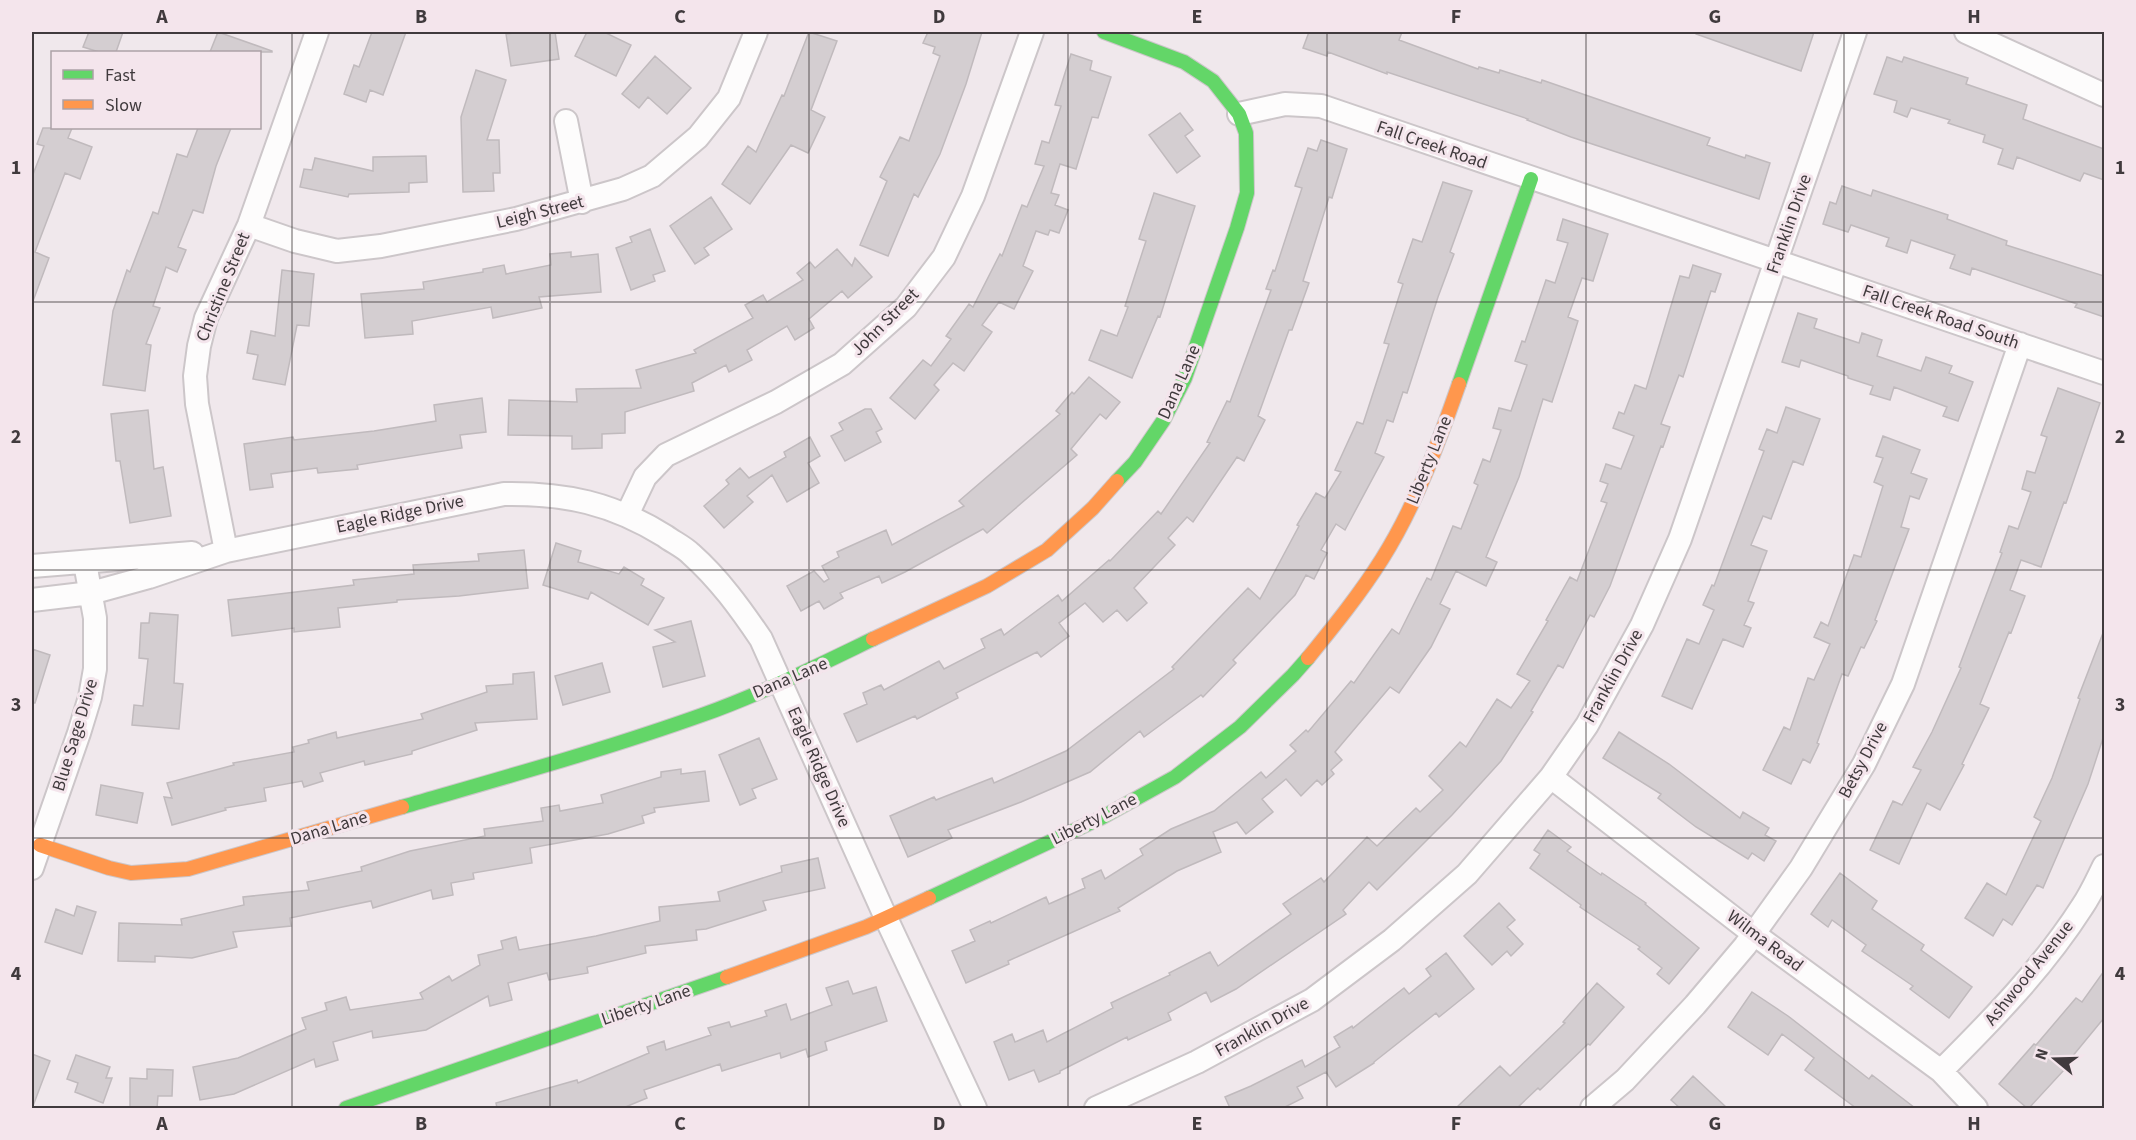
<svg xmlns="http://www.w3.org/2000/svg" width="2136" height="1140" font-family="'Source Sans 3',sans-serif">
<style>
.building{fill:#d4ced1;stroke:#c0babd;stroke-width:1.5}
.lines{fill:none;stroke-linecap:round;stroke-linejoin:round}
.street-casing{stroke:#ccc6c9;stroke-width:26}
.fast-casing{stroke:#ccc6c9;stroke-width:16}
.slow-casing{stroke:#ccc6c9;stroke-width:16}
.street{stroke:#fdfcfc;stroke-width:22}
.fast{stroke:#63d668;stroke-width:14}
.slow{stroke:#ff974d;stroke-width:14}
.grid{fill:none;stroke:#403a3d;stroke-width:1.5;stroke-opacity:0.55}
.labels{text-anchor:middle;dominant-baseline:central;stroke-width:6;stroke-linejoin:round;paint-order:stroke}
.street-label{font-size:18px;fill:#403a3d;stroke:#f4e5ec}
.neatline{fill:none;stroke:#403a3d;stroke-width:2}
.grid-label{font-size:20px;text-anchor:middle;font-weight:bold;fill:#403a3d}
</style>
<rect width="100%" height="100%" fill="#f0e8ec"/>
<!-- building -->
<path class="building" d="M89,32H123L116,52H99L83,47Z
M218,32L272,51V52H210Z
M372,32H406L383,95L370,90L366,102L344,94L354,65L359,67Z
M522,32H555L559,59L511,66L506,34Z
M587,32H604L631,45L616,76L575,56Z
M809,32L837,41L811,110L825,117L808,153L791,145L750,204L722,184L748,146L756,152L782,95L784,96Z
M928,32H982L966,84L940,154L918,197L914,194L888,256L860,245L887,181L880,177L900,137L909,141L940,56L933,53L935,47L923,43Z
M1309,32H1402L1399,40L1478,69L1479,67L1499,73L1500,70L1541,83L1542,80L1710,138L1707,145L1745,158L1746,155L1770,163L1759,199L1571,137L1527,120L1528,119L1387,72V74L1328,52L1327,56L1303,48Z
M1696,32H1814L1801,71L1696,34Z
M1071,54L1092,61L1090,70L1111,77L1098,118L1092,117L1076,169L1060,164L1051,193L1059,195L1055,205L1068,210L1059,233L1050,230L1048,235L1036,231L1023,266L1033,271L1014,309L999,302L982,325L992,332L964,371L953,363L934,385L939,390L915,419L890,398L923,360L931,366L951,339L946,336L969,304L973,307L1000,254L1002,256L1022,205L1027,207L1044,166L1035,164L1042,141L1049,143L1061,106L1055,105Z
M655,56L691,88L667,114L648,97L639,108L622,94Z
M1887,57L1902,62L1904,57L1968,78L1966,84L2027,105L2023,119L2104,149V180L2084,173L2080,181L2017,157L2013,169L1998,164L2003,149L1983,142L1985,135L1948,123L1950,120L1911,108L1907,117L1894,112L1897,101L1874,94Z
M476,70L506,80L487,140H499L500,173H493L494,191L463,192L461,117Z
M1180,113L1193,130L1185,136L1200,156L1177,173L1149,135Z
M43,128H72L68,138L92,147L80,179L65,173L35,252L49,258L33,301H32V177L44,146L37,144Z
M198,128H231L216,166L203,213L193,210L178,247L186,250L177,272L166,267L153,306L160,308L146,344L151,345L145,391L103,385L113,311L127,270L130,272L153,212L158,214L177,154L187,157Z
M1321,140L1347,149L1332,198L1329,197L1303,281L1309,283L1292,330H1289L1258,416L1265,420L1244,461L1237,457L1193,522L1187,517L1168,538L1175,545L1134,588L1147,603L1127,621L1117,610L1103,622L1085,603L1059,623L1069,636L1041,657L1037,652L956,693L958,698L917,719L915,716L857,742L844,714L867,704L863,693L881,685L884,690L939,661L944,669L985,648L981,639L1001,629L1004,635L1058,595L1062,601L1109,560L1110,561L1158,511L1161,514L1210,443L1207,442L1227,401L1230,402L1271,290L1266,289L1273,270L1275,271L1302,188L1295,186L1308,148L1317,151Z
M426,156L427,182L409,183V192L349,194L348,197L300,187L304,169L312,170L315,158L373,171V157Z
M1443,182L1472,191L1450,252L1454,254L1438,297L1407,393L1403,392L1393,422L1387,420L1375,453L1384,457L1345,530L1336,524L1321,550L1327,553L1314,579L1306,575L1295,595L1233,660L1236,663L1203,697L1201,695L1144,737L1140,731L1090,772L1021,802L948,830L952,838L908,857L890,816L934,797L936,800L992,778L994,783L1066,751L1174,669L1172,667L1248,588L1260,599L1299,526L1297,525L1316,493L1325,498L1341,472L1335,470L1357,422L1363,424L1389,344L1384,343L1403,284L1398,282L1413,239L1422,242Z
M1842,186L1871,196L1873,190L1948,215L1947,219L2007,241L2006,245L2104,276V317L2075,307L2077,304L1972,268L1970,275L1950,268L1955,255L1911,240L1907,253L1886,246L1889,238L1851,225L1848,232L1823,224L1830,202L1836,204Z
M1154,193L1195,206L1160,317L1158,316L1132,378L1089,360L1101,330L1117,336L1128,307L1125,306L1146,241L1139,239Z
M711,197L732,229L704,248L709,255L695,264L670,226Z
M1563,219L1608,234L1593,281L1582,278L1568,317L1578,321L1567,356L1552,402L1543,399L1519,477L1486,557L1497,562L1486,586L1456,571L1440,604L1450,609L1431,647L1399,693L1390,687L1335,752L1342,760L1331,770L1334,774L1322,785L1317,780L1301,796L1286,779L1262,799L1273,812L1246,834L1237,822L1213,832L1221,852L1177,871L1118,908L1120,911L1008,961L1009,964L966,983L952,951L975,941L970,930L990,921L991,923L1046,897L1049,904L1085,888L1082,879L1101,870L1105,879L1143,855L1140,849L1171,829L1214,811L1261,772L1266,778L1296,751L1290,745L1306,730L1308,732L1351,681L1354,683L1392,629L1399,634L1427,578L1431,580L1453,526L1461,529L1478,485L1474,483L1483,459L1490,462L1501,430L1493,428L1499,408L1511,411L1527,365L1515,361L1522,341L1525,342L1546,280L1555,283L1568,243L1557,240Z
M650,229L665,271L653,275L655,281L631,290L616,248L632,242L630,237Z
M837,249L852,266L855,258L872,277L848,298L842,291L809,319L814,328L795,340L787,326L747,350L752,360L729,372L726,365L692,383L694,391L625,412V433L602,434V448L572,449V436L508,435L509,400L577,402L576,389L641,388L636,370L696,353L694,350L753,318L745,305L763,295L767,302L803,280L797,273L810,262L815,268Z
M571,252V257L598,254L601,292L539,297L542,308L493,318L491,307L412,321L413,334L365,338L361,294L424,289L423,282L483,272V269L504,265L506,274L551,265L550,254Z
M1693,265L1721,274L1715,292L1711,291L1683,377L1679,375L1661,424L1670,427L1663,447L1661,446L1610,586L1594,617L1590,615L1563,668L1558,665L1531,711L1533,712L1501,761L1452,815L1377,890L1369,882L1343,910L1346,914L1236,989L1211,1002L1206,992L1168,1013L1171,1020L1128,1040L1127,1037L1060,1071V1073L1039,1082L1034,1070L1009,1080L994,1042L1012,1034L1015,1042L1043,1030L1047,1042L1113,1008L1111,1003L1170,975L1169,973L1210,952L1218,966L1291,914L1283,904L1321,878L1324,882L1367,837L1377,846L1416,808L1420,812L1443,790L1429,776L1460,742L1466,747L1497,699L1511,708L1530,681L1517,674L1548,621L1546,620L1570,577L1577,581L1607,503L1601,501L1608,484L1600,481L1606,464L1621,469L1634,436L1613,428L1619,412L1624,414L1635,385L1646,389L1680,276L1689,278Z
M282,270L314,274L309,326L297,325L285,385L253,379L258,355L247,353L251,331L275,336Z
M1798,313L1817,319L1814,328L1859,343L1862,333L1882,340L1877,356L1921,371L1926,357L1952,366L1949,373L1973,382L1958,421L1943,416L1947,407L1894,387L1890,400L1870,394L1873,386L1848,378V376L1801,360L1799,367L1782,362Z
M1089,377L1120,402L1106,419L1100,414L1071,449L1077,455L987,533L983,529L905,572L882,583L879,576L840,593L843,598L824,609L819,601L801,611L787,586L814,571L824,582L829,579L822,566L839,557L837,552L886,530L892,545L964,506L959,501L1060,414L1056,411L1072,392L1074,394Z
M2058,388L2100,403L2066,503L2064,502L2041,567L2021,560L2010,590L2025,596L2011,633L2009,632L1980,704L1989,708L1962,764L1964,765L1940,810L1927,803L1899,864L1870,850L1893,801L1902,805L1921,770L1913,767L1932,732L1961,668L1959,667L2002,553L2000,552L2009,526L2018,529L2031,492L2022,489L2027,471L2035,473L2047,437L2041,435Z
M482,398L486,432L460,435L462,448L357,465L358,469L318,473L317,468L271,474L273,487L250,490L244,444L293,437L294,440L374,431L436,421L434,405Z
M1786,407L1820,419L1803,465L1793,461L1771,519L1763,516L1751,545L1767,551L1748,601L1754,603L1744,625L1751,628L1743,647L1723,639L1692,709L1662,696L1687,639L1699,644L1714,610L1703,605L1712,585L1714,586L1764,451L1759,449L1767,429L1777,433Z
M865,409H871L882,429L876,432L881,442L845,461L831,436L843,430L839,423Z
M148,410L154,469L163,467L171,516L130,523L120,461H116L111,414Z
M1883,436L1920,450L1911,473L1927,479L1919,499L1910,496L1901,527L1909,529L1875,620L1877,621L1864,648L1861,647L1848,676L1842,674L1817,743L1819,744L1810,763L1803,759L1791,784L1763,770L1784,727L1790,730L1808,678L1814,680L1830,644L1814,637L1821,622L1828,626L1854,555L1861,557L1883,486L1874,482L1883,458L1876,456Z
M810,437L820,456L808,463L819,483L787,502L772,475L747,496L753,502L724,528L704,506L729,484L726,480L740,468L749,478L786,457L784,452Z
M556,543L581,551L578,562L619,574L624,567L644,579L641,585L664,598L648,625L591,592L588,599L543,585Z
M524,550L528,588L459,596L397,600V602L338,608L340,627L294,632V628L232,636L228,600L354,585L353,580L414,574L413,565L479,561L478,554Z
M150,613L178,615L174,683L183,684L179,729L132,725L134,705L143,706L148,659L139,658L141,623H149Z
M691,621L705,676L663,687L653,647L675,642L655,630Z
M2103,633L2104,735L2088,784L2043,888L2037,885L2012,925L2003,919L1993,936L1965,918L1987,883L2006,895L2041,821L2034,817L2052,778L2080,699L2078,698Z
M32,649L50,655L35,703H32Z
M602,663L610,692L563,705L555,676Z
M534,672L537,719L475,723L477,730L412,751V754L365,765L364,761L320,773L323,781L304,787L302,781L264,788L266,801L225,808L226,810L172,825L164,797L172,798L167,783L234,765L233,763L294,752L293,747L309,743L308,740L336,732L337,738L423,719L421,714L487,692L486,686L513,684V674Z
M1619,732L1669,764L1740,818L1743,812L1769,828L1765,835L1776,841L1764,861L1752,853L1748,859L1696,827L1658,798L1661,794L1603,758Z
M759,738L777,779L752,789L756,798L740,805L719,755Z
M681,769V774L705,771L709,801L654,808L655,812L642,816L644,823L608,834L530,848L532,863L473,873L474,879L451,883L453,895L433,899L431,890L373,908L371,901L290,918L291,926L233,932L237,947L192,958L155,956V962L118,961L119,923L182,925L181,919L244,905L243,897L309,890L307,882L362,871L361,867L410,851L485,836L484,829L543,821L541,808L559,805L560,811L603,803L601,795L661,777V772Z
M101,785L143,793L137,823L96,815Z
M1548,830L1571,847L1567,851L1601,875L1602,873L1646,903L1645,904L1699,948L1669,984L1657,974L1662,968L1638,949L1640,947L1580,907L1581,905L1530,868L1540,854L1534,850Z
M818,858L825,888L763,901L766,910L706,929L696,930L697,940L645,946L646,953L587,967L588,973L549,980L547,973L508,983L512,1000L490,1006L488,996L426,1030L373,1038L372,1031L333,1042L338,1060L316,1067L314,1059L234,1094L200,1100L193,1067L238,1058L306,1029L302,1018L327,1010L325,1003L346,997L350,1010L423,999L420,993L449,976L452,981L480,965L478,955L503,949L501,941L516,937L519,950L596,936L660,921L659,907L720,901L718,892L782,872L781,866Z
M1840,873L1877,901L1872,909L1924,945L1921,950L1972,987L1949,1018L1910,989L1913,986L1862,951L1866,945L1832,920L1828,927L1811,914Z
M1499,903L1515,920L1507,927L1523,944L1511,956L1507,951L1492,965L1464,936Z
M77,906L96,912L82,954L45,942L56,909L74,916Z
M1446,953L1474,989L1439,1017L1436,1013L1374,1062V1063L1336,1087L1326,1072L1297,1087L1303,1098L1283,1108H1230L1225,1097L1251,1086L1302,1060L1305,1067L1340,1047L1334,1037L1352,1026L1353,1028L1404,988L1409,994L1431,976L1426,969Z
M2104,971V1018L2062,1069L2064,1070L2029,1108H2027L1999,1084L2034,1044L2036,1045L2076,998L2082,1002Z
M848,981L853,994L876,987L887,1021L825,1042L827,1050L808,1057L806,1049L781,1058L780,1053L722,1071L720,1064L644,1090L647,1098L623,1108H497L496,1103L577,1080L578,1083L649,1053L647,1047L664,1041L666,1050L711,1035L708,1028L729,1022L731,1027L767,1016L765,1011L786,1004L791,1020L832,1005L826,988Z
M1597,983L1624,1007L1590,1045L1588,1044L1540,1090L1538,1088L1517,1108H1456L1500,1066L1510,1076L1565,1023L1563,1022Z
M1752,992L1788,1016L1869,1079L1872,1075L1915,1108H1856L1805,1070L1814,1058L1782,1034L1768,1055L1728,1027Z
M32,1054L50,1061L33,1106L32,1105Z
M76,1055L110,1067L106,1078H112L103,1103L75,1092L78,1083L67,1079Z
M147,1069L173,1070L172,1096H158L157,1108H130V1078L147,1079Z
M1693,1076L1727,1108H1680L1671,1100Z"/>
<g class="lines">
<defs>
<path id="street" d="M1966,32L2104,95
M1239,114L1285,104L1321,106L2104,373
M566,121L582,202
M249,225L295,241L337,251L381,246L516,219L623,189L652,176L698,137L729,98L756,32
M627,515L645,477L666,455L776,402L842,364L906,307L944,257L973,196L1032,32
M226,551L197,404L195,376L199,346L206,318L249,225L317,32
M32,566L192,553
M32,600L91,593L149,577L226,551L504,494C565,493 612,503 665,536C673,542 684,547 691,554C719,579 740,608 761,639L886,918L975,1108
M1551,777L1754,934L1941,1071L1976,1108
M32,868L79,733L90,697L95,669V618L85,563
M1941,1071C1992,1020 2043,968 2082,907C2091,894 2097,880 2104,866
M1096,1108L1197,1062L1312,1000L1392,940L1467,874L1551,777L1587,725L1642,625L1680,539L1855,32
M1592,1108L1625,1080L1695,1005L1745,946L1801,868L1864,764L1903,684L2020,344"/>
<path id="fast" d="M1104,32L1184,62L1213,81L1239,114L1246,133L1247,193L1237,228L1185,378L1163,421L1135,462L1117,481
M1459,384L1531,179
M402,807C502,778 604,750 702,715C761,694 817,666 873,639
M929,898L1101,818L1175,777L1240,727L1293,675L1308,658
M346,1108L727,977"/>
<path id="slow" d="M873,639L987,586L1047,550L1093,508L1117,481
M1308,658C1334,626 1360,594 1382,559C1416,505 1438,444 1459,384
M40,845L109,868L131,873L188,869L402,807
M727,977L866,927L929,898"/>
</defs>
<!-- street casing -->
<use href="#street" class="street-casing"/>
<!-- fast casing -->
<use href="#fast" class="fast-casing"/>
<!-- slow casing -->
<use href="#slow" class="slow-casing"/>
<!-- street -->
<use href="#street" class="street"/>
<!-- fast -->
<use href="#fast" class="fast"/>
<!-- slow -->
<use href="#slow" class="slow"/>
</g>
<!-- grid -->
<path class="grid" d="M292,32V1108M550,32V1108M809,32V1108M1068,32V1108M1327,32V1108M1586,32V1108M1844,32V1108M32,302H2104M32,570H2104M32,838H2104"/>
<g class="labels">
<!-- street labels -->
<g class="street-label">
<text transform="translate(1432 145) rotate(19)">Fall Creek Road</text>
<text transform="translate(540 212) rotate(-14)">Leigh Street</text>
<text transform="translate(1789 224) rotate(-71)">Franklin Drive</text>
<text transform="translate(223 287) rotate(-68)">Christine Street</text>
<text transform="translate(1941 317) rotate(19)">Fall Creek Road South</text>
<text transform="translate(885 322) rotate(-45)">John Street</text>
<text transform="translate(1179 382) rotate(-66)">Dana Lane</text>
<text transform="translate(1429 460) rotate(-68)">Liberty Lane</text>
<text transform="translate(400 514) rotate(-12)">Eagle Ridge Drive</text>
<text transform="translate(1613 676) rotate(-61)">Franklin Drive</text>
<text transform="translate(790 678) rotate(-23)">Dana Lane</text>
<text transform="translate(75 735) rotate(-73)">Blue Sage Drive</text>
<text transform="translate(1863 760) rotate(-62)">Betsy Drive</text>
<text transform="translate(819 767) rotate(66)">Eagle Ridge Drive</text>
<text transform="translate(1094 819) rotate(-27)">Liberty Lane</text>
<text transform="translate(329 828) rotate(-17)">Dana Lane</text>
<text transform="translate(1765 941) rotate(37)">Wilma Road</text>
<text transform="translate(2029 973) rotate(-51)">Ashwood Avenue</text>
<text transform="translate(646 1005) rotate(-19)">Liberty Lane</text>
<text transform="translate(1262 1027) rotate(-29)">Franklin Drive</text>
</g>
</g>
<!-- border -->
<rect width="2136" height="1140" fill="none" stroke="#f4e5ec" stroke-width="66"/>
<!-- legend -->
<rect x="51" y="51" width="210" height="78" fill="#f4e5ec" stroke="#aca1a6" stroke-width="1.5"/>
<rect x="63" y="70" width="30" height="9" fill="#63d668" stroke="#aca1a6" stroke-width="1.5"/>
<text x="105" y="81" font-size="18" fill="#403a3d">Fast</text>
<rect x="63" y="100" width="30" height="9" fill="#ff974d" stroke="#aca1a6" stroke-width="1.5"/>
<text x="105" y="111" font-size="18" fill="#403a3d">Slow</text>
<!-- north arrow -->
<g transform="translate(2055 1059) rotate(289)" stroke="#f4e5ec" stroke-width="4.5" paint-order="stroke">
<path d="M0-4.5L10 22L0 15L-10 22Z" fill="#403a3d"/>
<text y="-9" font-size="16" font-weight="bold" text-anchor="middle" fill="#403a3d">N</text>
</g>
<rect x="33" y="33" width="2070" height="1074" class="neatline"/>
<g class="grid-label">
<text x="162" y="23">A</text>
<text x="421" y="23">B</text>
<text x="680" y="23">C</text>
<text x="939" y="23">D</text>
<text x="1197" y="23">E</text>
<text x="1456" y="23">F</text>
<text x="1715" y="23">G</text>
<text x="1974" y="23">H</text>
<text x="16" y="174">1</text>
<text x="2120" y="174">1</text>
<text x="16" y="443">2</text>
<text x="2120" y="443">2</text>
<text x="16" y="711">3</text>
<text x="2120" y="711">3</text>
<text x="16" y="980">4</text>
<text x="2120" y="980">4</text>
<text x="162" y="1130">A</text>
<text x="421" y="1130">B</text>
<text x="680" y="1130">C</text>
<text x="939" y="1130">D</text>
<text x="1197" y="1130">E</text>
<text x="1456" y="1130">F</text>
<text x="1715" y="1130">G</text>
<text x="1974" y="1130">H</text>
</g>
</svg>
